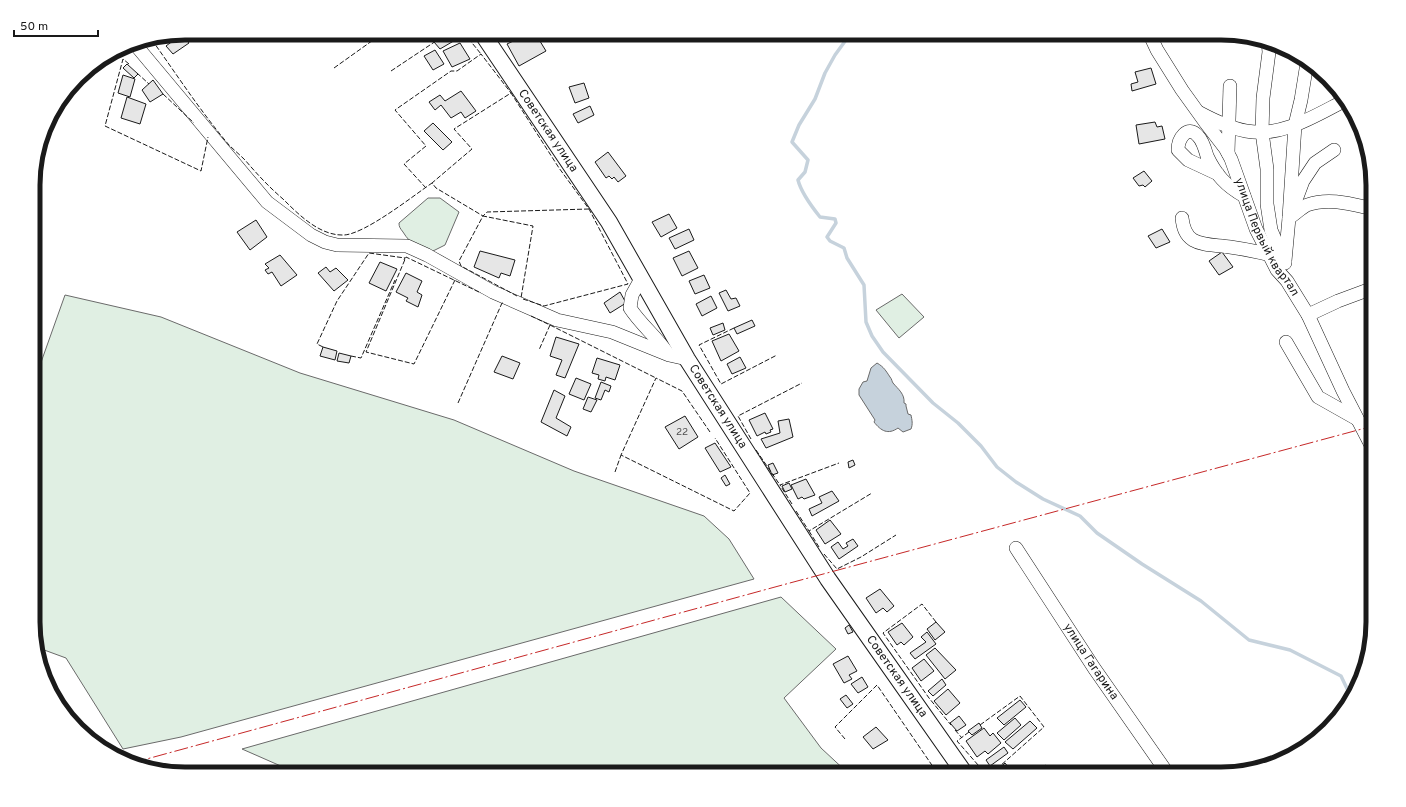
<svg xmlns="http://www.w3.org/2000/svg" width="1406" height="807" font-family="Overpass,sans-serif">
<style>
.green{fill:#e0efe3;stroke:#6a6a6a}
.water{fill:#c6d2dc;stroke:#6a6a6a}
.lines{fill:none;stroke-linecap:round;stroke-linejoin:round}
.stream{stroke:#c6d2dc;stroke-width:3.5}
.building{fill:#e6e6e6;stroke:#1a1a1a}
.minor-casing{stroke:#1a1a1a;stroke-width:14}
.major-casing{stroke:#1a1a1a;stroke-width:18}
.minor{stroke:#fff;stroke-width:13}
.major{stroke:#fff;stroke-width:16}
.fence{stroke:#1a1a1a;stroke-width:1;stroke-dasharray:5 2;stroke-linecap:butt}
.power{stroke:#c62828;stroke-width:1;stroke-dasharray:14 3 2 3;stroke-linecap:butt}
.labels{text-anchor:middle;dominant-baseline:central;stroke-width:3;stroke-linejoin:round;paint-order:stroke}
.number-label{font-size:10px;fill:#4d4d4d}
.street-label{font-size:12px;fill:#1a1a1a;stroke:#fff}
.rim{fill:none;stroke:#1a1a1a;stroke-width:5}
</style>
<rect width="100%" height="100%" fill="#fff"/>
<!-- green -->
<path class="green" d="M428,198H440L459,212L445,245L433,251C418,247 411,245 403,232C400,228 399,227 399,223Z
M902,294L924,317L899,338L876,310Z
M65,295L161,317L300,373L454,420L574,471L704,516L729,539L754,579L181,737L123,749L66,658L36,647L34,641V382Z
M781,597L836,649L784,698L821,748L849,774H299L242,749Z"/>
<!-- water -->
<path class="water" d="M877,363C884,367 886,371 890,377C892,379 892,382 893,383C898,389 905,394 904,403L906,404V406L908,414L911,415C912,420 913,424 911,429L903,432L898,428C888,435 881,431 874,422L875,420L859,395V389L863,382L867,381L871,368Z"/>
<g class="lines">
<!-- stream -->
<path class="stream" d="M851,33L835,55L825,73L815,99L799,125L792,142L808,160L805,172L798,180C801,192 812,207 820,217L835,219L836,223L827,237L830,241L844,248L847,258L864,285L866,322L872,336L883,352L933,403L958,423L981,446L997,467L1016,482L1043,499L1080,516L1097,533L1142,564L1201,601L1249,640L1290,650L1341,676L1352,699"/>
</g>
<!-- building -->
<path class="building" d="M449,33H453L457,39L440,49L434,42Z
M530,33H535L546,51L519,66L507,44Z
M182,34L189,43L173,54L166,46Z
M460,43L470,59L452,67L443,51Z
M435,50L444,64L433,70L424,56Z
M127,64L138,74L134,78L123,68Z
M1151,68L1156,84L1132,91L1131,84L1138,82L1135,72Z
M123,75L135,79L130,97L118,93Z
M153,80L163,94L150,102L142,90Z
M584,83L589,98L575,103L569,87Z
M461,91L476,111L465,118L461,112L451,118L441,105L435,110L429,102L440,95L445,101Z
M127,97L146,104L140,124L121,118Z
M590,106L594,115L578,123L573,114Z
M1155,122L1157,127L1162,126L1165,139L1139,144L1136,125Z
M433,123L452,142L443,150L424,131Z
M608,152L626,176L618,182L614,177L612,179L609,176L606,178L595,162Z
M1144,171L1152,181L1145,187L1143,185L1139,186L1133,178Z
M669,214L677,228L661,237L652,222Z
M256,220L267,237L250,250L237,232Z
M689,229L694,240L675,249L669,238Z
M1162,229L1170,242L1156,248L1148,236Z
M480,251L515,260L510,276L501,273L499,278L474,267Z
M689,251L698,268L682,276L673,258Z
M1222,252L1233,267L1219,275L1209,261Z
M280,255L297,275L281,286L272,272L268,274L265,270L269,268L265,264Z
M380,262L397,269L386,291L369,283Z
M326,267L330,272L336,268L348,280L334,291L318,273Z
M406,273L422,281L417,292L422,295L418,307L406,301L408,298L396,292Z
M704,275L710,288L695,294L689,281Z
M726,290L731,299L736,298L740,306L728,311L719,293Z
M620,292L626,303L610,313L604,303Z
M711,296L717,308L702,316L696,304Z
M752,320L755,326L737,334L734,328Z
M723,323L725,330L713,335L710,328Z
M729,334L739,351L721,361L712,341Z
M556,337L579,344L565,378L556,375L562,360L550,356Z
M323,347L337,351L335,360L320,356Z
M339,353L351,356L349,363L337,361Z
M502,356L520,363L513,379L494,372Z
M740,357L746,368L732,374L727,364Z
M597,358L620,365L615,380L606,377L605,381L598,379L599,375L592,373Z
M576,378L591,384L584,400L569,394Z
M601,382L611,386L609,392L605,390L601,400L595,398Z
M554,390L565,396L556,418L571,427L567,436L541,422Z
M588,397L597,400L591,412L583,409Z
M765,413L773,429L770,430L771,432L766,434L765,432L757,436L749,420Z
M685,416L698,437L679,449L665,427Z
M789,419L793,437L766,448L761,439L780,433L778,421Z
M715,443L731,467L720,472L705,448Z
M853,460L855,465L849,468L848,462Z
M773,463L778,473L772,475L768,465Z
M725,475L730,484L726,486L721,478Z
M806,479L815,495L804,499L802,497L798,499L791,485Z
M789,483L792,489L785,492L782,486Z
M832,491L839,501L812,516L809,509L822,503L819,497Z
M830,520L841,534L825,544L816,530Z
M853,539L858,546L839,559L831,547L838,542L843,549L848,546L846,543Z
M880,589L894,606L887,612L883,608L876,613L866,598Z
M936,622L945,632L935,640L927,629Z
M902,623L913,637L904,645L901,642L897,645L888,632Z
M849,625L853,632L848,634L845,628Z
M927,632L936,644L915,659L910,653L926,642L921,637Z
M935,648L956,670L945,679L926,655Z
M848,656L857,671L849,675L852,679L844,683L833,664Z
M924,659L934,671L921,681L912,668Z
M862,677L868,687L858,693L851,684Z
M942,679L946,685L933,696L928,691Z
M948,689L960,703L946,715L934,701Z
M846,695L853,704L847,708L840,699Z
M1020,700L1026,707L1004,725L997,718Z
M959,716L966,725L957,731L950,723Z
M1015,718L1021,725L1004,740L997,733Z
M1030,721L1037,728L1013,749L1005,742Z
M979,723L982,728L972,735L968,731Z
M876,727L888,740L873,749L863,737Z
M984,728L990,736L993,733L1001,743L988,754L985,751L977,757L966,741Z
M1004,747L1008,753L990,766L986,760Z
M1005,763L1014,774H993Z
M1032,765L1039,772L1038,774H1030L1027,770Z
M1046,765L1054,774H1043L1039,770Z"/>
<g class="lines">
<defs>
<g id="minor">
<path id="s1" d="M1149,33L1157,50L1182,90L1205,122L1225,148L1231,159L1256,229L1277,270L1287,281L1308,315L1343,391L1373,449"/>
<path d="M1268,41L1269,52L1263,98L1262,132L1267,169V204L1271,230L1285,263"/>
<path d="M134,43L267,202L311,235L325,242L337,245L407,246L427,255L493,292L557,320L612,332L669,355L687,359"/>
<path d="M1200,113C1215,121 1229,128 1246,131C1282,138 1316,115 1346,100"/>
<path d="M1228,153L1230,86"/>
<path d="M1218,174L1188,160L1178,150C1178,139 1187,124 1198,136C1203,141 1205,149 1207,156C1216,175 1226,186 1244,196"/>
<path d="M1294,205L1303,181L1315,163L1334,150"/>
<path d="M1182,218C1183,227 1185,235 1193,240C1203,246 1218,245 1230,247C1243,249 1256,251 1270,255"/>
<path d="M1289,218C1295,214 1301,208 1307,205C1329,197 1351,204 1373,209"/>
<path d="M1285,261L1289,218L1295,125L1301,100L1307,63"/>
<path d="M641,279L632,295L630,308C641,325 657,337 668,354"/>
<path d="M1308,315L1338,301L1373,288"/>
<path d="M1286,342L1318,397L1357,419"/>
<path id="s2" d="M1016,548L1094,668L1168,774"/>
</g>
<g id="major">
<path id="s3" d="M482,33L609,222L687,359L828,579L965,774"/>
</g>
</defs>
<!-- minor casing -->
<use href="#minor" class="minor-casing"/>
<!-- major casing -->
<use href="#major" class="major-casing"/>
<!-- minor -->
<use href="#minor" class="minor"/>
<!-- major -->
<use href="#major" class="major"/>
<!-- fence -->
<path class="fence" d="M464,33L481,54
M152,40C177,75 201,112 229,145C234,150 240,155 245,160C257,174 269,187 283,199C299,215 320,236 344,235C365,234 413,196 432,183
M129,64L123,59L105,126L201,171L208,137
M334,68L383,33
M391,71L436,41
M137,73L149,84
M163,94L194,123
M57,107L60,106L95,64
M426,188L404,164L426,146L395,110L451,71H457L481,54L511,93
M455,280L414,364L366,352L406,257L481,293
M517,296L461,266L459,261L483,216L533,226L521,298
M523,299L544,306L628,284L589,209L559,168L511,93L454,129L472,149L432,183L436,188L483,216L487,212L589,209
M531,316L550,325L539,350
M550,325L656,378
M734,328L699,345L721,384L777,355
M323,347L317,344L337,301L369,253L405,258L404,260
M351,356L361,358L395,280
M458,403L502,303H504
M710,432L682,391L656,378L621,455L734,511L750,493L715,438
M751,439L738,416L802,383
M756,450L780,485
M615,472L621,455
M792,504L780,485L839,463
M796,511L809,531L872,493
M809,531L819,547
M824,554L837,569L861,557L896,535
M936,622L922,604L883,633L929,698L951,725
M980,725L1020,696L1044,727L991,774
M955,730L962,738
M969,732L957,741L986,774
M845,739L835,727L877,685L938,774"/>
<!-- power -->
<path class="power" d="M132,763L775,587L1373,426"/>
</g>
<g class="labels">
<!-- number labels -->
<g class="number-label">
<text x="682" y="432">22</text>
</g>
<!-- street labels -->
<g class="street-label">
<text stroke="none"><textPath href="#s3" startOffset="118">Советская улица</textPath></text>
<text stroke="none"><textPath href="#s1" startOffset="237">улица Первый квартал</textPath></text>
<text stroke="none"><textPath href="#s3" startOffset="442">Советская улица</textPath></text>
<text stroke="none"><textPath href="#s2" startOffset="136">улица Гагарина</textPath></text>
<text stroke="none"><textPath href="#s3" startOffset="766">Советская улица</textPath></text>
</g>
</g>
<!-- crop -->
<path d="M0 0H1406V807H0ZM185 40H1221A145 145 0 0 1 1366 185V622A145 145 0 0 1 1221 767H185A145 145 0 0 1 40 622V185A145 145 0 0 1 185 40Z" fill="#fff" fill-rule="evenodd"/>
<path class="rim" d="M185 40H1221A145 145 0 0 1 1366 185V622A145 145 0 0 1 1221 767H185A145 145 0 0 1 40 622V185A145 145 0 0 1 185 40Z"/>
<!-- scale -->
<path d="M14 30v6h84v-6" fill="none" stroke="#1a1a1a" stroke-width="2"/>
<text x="20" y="30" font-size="12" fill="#1a1a1a" stroke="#ffffff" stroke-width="3" paint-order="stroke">50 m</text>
</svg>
